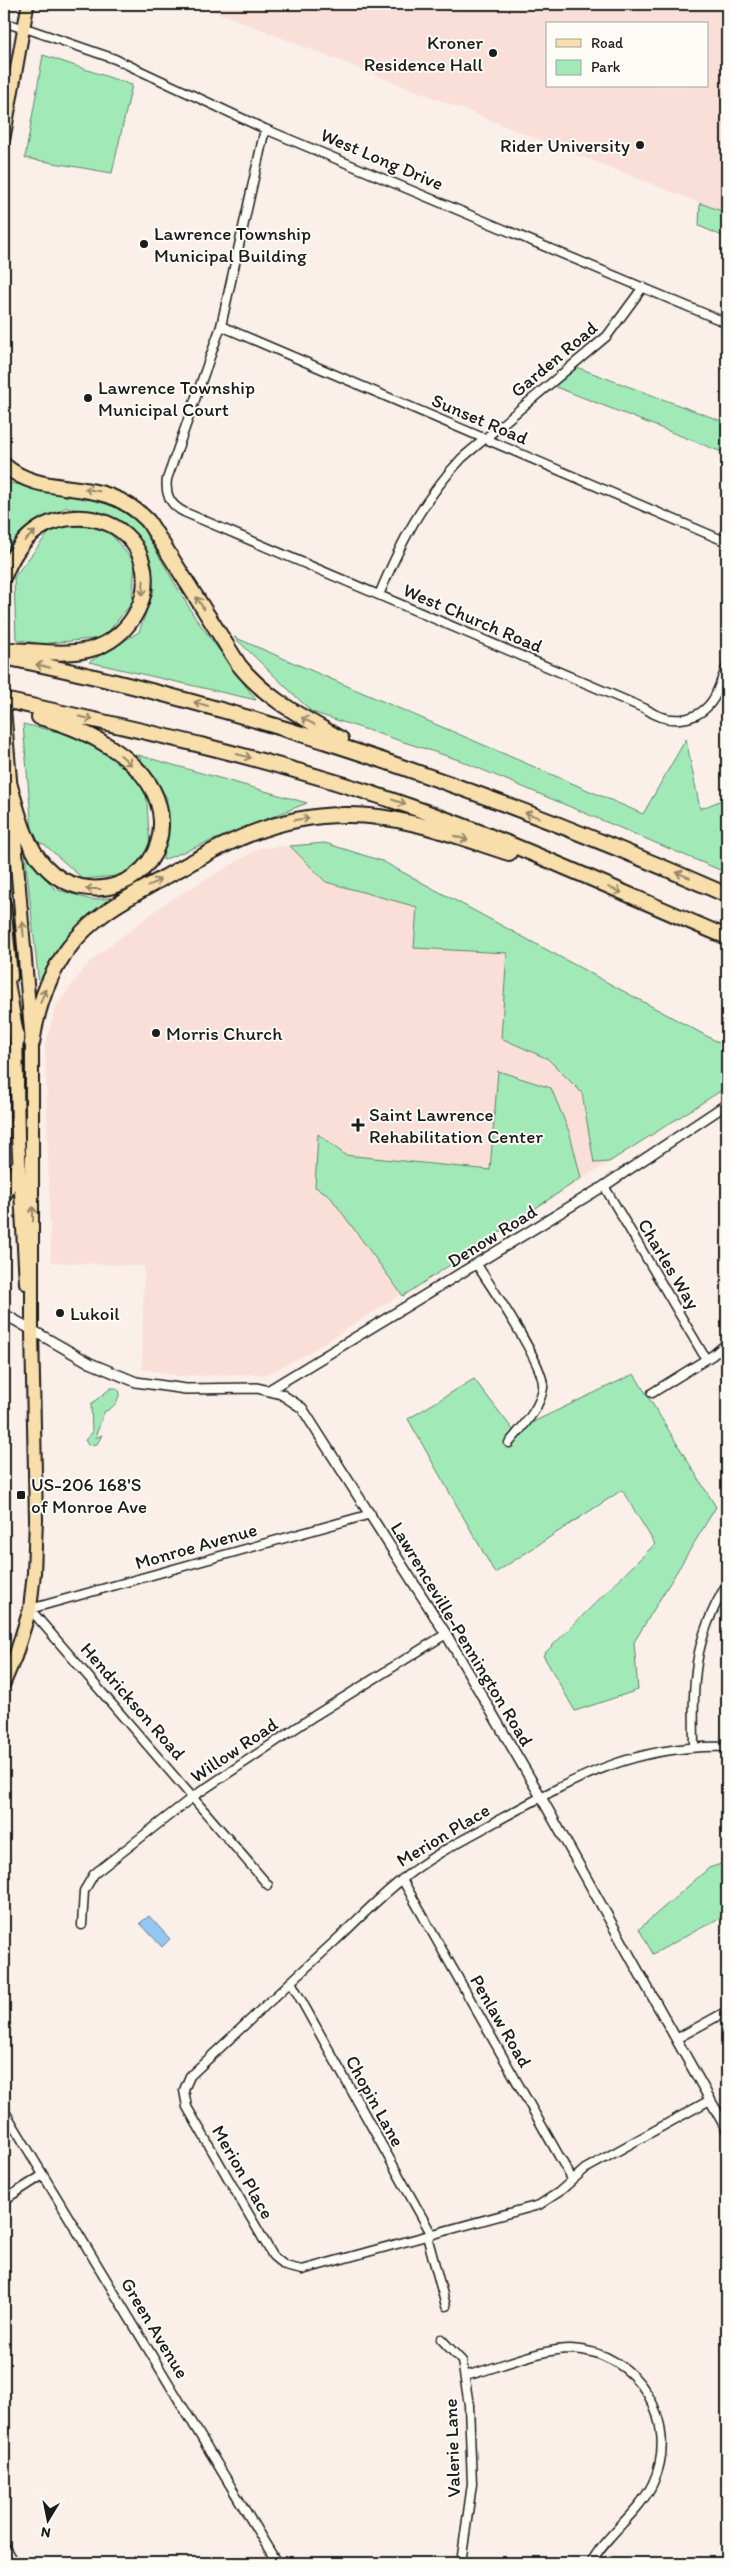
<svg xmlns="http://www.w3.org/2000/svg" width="731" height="2567" font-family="Itim,sans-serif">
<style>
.built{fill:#f9dfd8;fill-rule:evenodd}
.green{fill:#a1eab8;stroke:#5e836a}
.water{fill:#94c7f1;stroke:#64839c}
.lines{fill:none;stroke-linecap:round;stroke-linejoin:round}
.minor-casing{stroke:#1c1c1c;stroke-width:11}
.tertiary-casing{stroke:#1c1c1c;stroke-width:12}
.primary-casing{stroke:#1c1c1c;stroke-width:15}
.trunk-casing{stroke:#1c1c1c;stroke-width:16}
.motorway-casing{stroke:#1c1c1c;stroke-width:18}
.minor{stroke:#fdfcf7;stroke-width:8}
.tertiary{stroke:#fdfcf7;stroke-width:9}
.primary{stroke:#f8deab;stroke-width:11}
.trunk{stroke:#f8deab;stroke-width:12}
.motorway{stroke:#f8deab;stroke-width:14}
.oneway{stroke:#95876b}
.poi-dot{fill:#1c1c1c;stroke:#fdfcf7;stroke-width:2}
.labels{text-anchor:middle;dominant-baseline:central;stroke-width:4;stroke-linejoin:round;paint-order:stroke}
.poi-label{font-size:19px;fill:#1c1c1c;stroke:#fdfcf7;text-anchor:start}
.street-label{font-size:19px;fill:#1c1c1c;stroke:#fdfcf7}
</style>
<rect width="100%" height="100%" fill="#fbefe9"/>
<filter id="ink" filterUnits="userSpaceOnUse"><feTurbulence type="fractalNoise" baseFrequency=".02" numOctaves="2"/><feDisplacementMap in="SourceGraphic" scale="10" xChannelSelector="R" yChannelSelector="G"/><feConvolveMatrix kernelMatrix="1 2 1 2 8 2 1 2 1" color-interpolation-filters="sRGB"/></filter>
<g filter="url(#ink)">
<!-- built -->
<path class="built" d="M196,4H727V213L700,203ZM547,24H707V86H547Z
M325,843L382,861L727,1047V1087L307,1354L267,1374L179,1376L142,1369L144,1266L51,1262L45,1047L56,1006L89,962L164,904L260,848Z"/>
<!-- green -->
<path class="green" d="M43,55L132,85L112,173L25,158Z
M700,203L727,213V238L699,226Z
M576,367L727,423V454L551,385Z
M4,482L109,501L139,522L194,616L256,700L89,662L139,632L154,590L143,544L116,520L67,507L40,520L4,554Z
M55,525L106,528L135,563L132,603L103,638L49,643L50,646L16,639L14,577Z
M234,637L643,814L686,739L700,809L727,798V873L459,760L312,712Z
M23,724L94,740L146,787L150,850L126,875L83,879L44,844L33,841Z
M138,755L307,803L163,860L167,798Z
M325,843L382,861L727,1047V1087L609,1162L594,1163L582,1093L548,1059L501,1038L507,953L414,948L417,907L326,882L290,846Z
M25,854L55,889L92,900L118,897L66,942L39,985Z
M498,1071L551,1088L570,1134L581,1178L403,1296L329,1195L315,1187L318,1134L345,1155L490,1170Z
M634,1374L716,1507L634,1642L638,1690L575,1711L543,1655L655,1544L622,1490L495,1573L408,1419L474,1379L514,1431Z
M111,1388H116L120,1392C117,1404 114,1407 104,1412L95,1438L102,1435L97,1444L88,1445L85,1440L92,1433L91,1404Z
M727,1862V1914L653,1954L639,1929L709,1868Z"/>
<!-- water -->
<path class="water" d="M149,1916L170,1939L162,1947L140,1923Z"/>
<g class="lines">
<defs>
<path id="minor" d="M4,23L31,30L115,59L265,129L727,323
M265,129L221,326L167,479C165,495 170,505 184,512L646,709C668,725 699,723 714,698C719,688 723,676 727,666
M221,326L727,542
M379,595C401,542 422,501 462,458L607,336L643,287
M604,1186L706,1359
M477,1265C491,1286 546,1367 543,1388C540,1409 522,1427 509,1443
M652,1393L713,1355L727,1343
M694,1747C693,1682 692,1642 727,1584
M402,1879L572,2179
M268,1885L30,1609L371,1514
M82,1925L84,1891L94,1874L194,1796L314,1716L446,1634
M291,1982L432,2235
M676,2039L727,2011
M710,2100L585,2169L559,2192L539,2205L302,2270L285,2266L273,2256L187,2107L184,2090L190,2076C238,2031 286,1986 334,1942C357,1921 379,1897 404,1878C432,1855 465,1839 497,1821C575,1778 635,1744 727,1747
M4,2110L277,2563
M4,2200L43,2175
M427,2236L446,2306
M441,2339L462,2361L469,2405L472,2484L461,2563
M465,2376C498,2368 538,2349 571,2349C638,2351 681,2423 653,2483C639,2513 607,2533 591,2563
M4,2546L14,2563"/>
<path id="tertiary" d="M4,1314L90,1363L136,1382L186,1389L257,1388L281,1394L302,1408L446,1634L541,1797L727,2130
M269,1390L604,1186L727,1104"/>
<path id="primary" d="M4,138L28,4"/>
<path id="trunk" d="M4,708L32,1043V1332L36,1519L34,1573L30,1609L15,1657L4,1683
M4,904L11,976
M16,1031L18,1137L26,1283
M4,1196L13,1180L17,1166"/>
<path id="motorway" d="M4,465C47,502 101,472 148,521L239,665C267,700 303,717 341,739
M4,576C10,561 20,543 33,533C63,509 113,513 135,546C161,587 132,640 88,650C61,656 31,650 4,650
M4,657C252,707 495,793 727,895
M4,700C136,729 269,758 397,802C510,840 618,891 727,937
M10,786C18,813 25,845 45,866C86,911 163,884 161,821C159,763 86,729 39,717
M4,964L17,1041
M32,1043C37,1009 47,977 68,949C91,917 124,900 158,881C220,846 274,814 348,815C404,815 456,836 509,853"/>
</defs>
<!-- minor casing -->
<use href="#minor" class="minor-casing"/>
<!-- tertiary casing -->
<use href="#tertiary" class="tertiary-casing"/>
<!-- primary casing -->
<use href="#primary" class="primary-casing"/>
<!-- trunk casing -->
<use href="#trunk" class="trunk-casing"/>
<!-- motorway casing -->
<use href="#motorway" class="motorway-casing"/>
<!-- minor -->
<use href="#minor" class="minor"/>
<!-- tertiary -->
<use href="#tertiary" class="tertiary"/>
<!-- primary -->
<use href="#primary" class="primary"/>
<!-- trunk -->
<use href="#trunk" class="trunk"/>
<!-- motorway -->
<use href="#motorway" class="motorway"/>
</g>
<!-- one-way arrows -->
<defs><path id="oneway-shaft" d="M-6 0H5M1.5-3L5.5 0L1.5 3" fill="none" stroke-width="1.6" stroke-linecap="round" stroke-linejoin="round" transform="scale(1.25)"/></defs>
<g class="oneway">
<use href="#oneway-shaft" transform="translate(92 490) rotate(-171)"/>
<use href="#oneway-shaft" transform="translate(30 536) rotate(-42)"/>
<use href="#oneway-shaft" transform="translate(143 588) rotate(95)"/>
<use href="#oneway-shaft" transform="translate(200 603) rotate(-122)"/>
<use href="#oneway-shaft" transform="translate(43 666) rotate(-166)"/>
<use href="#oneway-shaft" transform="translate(201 704) rotate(-165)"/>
<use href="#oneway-shaft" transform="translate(86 718) rotate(12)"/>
<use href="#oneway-shaft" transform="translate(308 721) rotate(-152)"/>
<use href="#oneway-shaft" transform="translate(244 756) rotate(15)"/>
<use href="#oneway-shaft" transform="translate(126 760) rotate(42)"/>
<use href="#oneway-shaft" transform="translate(399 802) rotate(19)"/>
<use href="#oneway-shaft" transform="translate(532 815) rotate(-160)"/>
<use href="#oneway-shaft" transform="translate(302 819) rotate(-8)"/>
<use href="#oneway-shaft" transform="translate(461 838) rotate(18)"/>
<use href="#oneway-shaft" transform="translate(683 875) rotate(-157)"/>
<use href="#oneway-shaft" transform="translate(154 883) rotate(-30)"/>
<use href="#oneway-shaft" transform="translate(93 889) rotate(-180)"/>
<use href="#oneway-shaft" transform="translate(615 890) rotate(23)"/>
<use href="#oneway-shaft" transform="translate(23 929) rotate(-95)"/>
<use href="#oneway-shaft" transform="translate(43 996) rotate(-69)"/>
<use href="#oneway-shaft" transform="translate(33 1214) rotate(-90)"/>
</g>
</g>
<!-- markers -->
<g class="poi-dot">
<circle cx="493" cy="53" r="5"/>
<circle cx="640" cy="145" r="5"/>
<circle cx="144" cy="244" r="5"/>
<circle cx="88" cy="398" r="5"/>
<circle cx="156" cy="1033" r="5"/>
<path d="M355.5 1117.5h5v5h5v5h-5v5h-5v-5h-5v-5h5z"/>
<circle cx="60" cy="1313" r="5"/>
<rect x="16" y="1490" width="10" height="10" rx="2.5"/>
</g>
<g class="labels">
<!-- poi labels -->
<g class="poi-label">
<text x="483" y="42" text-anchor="end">Kroner<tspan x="483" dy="22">Residence Hall</tspan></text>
<text x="630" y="145" text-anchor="end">Rider University</text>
<text x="154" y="233">Lawrence Township<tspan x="154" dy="22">Municipal Building</tspan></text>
<text x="98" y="387">Lawrence Township<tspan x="98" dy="22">Municipal Court</tspan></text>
<text x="166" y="1033">Morris Church</text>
<text x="369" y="1114">Saint Lawrence<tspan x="369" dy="22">Rehabilitation Center</tspan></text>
<text x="70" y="1313">Lukoil</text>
<text x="31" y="1484">US-206 168'S<tspan x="31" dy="22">of Monroe Ave</tspan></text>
</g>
<!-- street labels -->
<g class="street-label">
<text transform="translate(382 159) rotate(23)">West Long Drive</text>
<text transform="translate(554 359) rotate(-40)">Garden Road</text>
<text transform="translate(480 419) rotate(23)">Sunset Road</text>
<text transform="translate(473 618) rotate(23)">West Church Road</text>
<text transform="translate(492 1236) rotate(-32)">Denow Road</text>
<text transform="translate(669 1264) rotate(59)">Charles Way</text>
<text transform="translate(196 1546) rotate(-16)">Monroe Avenue</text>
<text transform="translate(462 1634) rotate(59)">Lawrenceville-Pennington Road</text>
<text transform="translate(133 1701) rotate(49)">Hendrickson Road</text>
<text transform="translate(234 1750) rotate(-34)">Willow Road</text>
<text transform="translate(443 1835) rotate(-31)">Merion Place</text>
<text transform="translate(501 2021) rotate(60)">Penlaw Road</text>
<text transform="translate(375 2101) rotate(61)">Chopin Lane</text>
<text transform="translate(243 2172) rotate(60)">Merion Place</text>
<text transform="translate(155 2328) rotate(59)">Green Avenue</text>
<text transform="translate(452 2448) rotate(-92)">Valerie Lane</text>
</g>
</g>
<!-- margin -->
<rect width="731" height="2567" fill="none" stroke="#fdfcf7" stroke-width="20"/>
<rect x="10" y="10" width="711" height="2547" fill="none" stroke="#1c1c1c" stroke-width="2" filter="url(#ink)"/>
<!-- legend -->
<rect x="546" y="22" width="162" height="65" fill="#fdfcf7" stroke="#a3a29f"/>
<rect x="556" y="39" width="25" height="8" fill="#f8deab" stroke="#a3a29f"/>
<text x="591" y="48" font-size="15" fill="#1c1c1c">Road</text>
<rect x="556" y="60" width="25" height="15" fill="#a1eab8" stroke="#a3a29f"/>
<text x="591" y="72" font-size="15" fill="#1c1c1c">Park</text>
<!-- north arrow -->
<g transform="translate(48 2520) rotate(190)" stroke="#fdfcf7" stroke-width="4" paint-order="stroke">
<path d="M0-4L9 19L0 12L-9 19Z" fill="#1c1c1c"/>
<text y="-8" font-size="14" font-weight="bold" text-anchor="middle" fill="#1c1c1c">N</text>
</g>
</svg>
